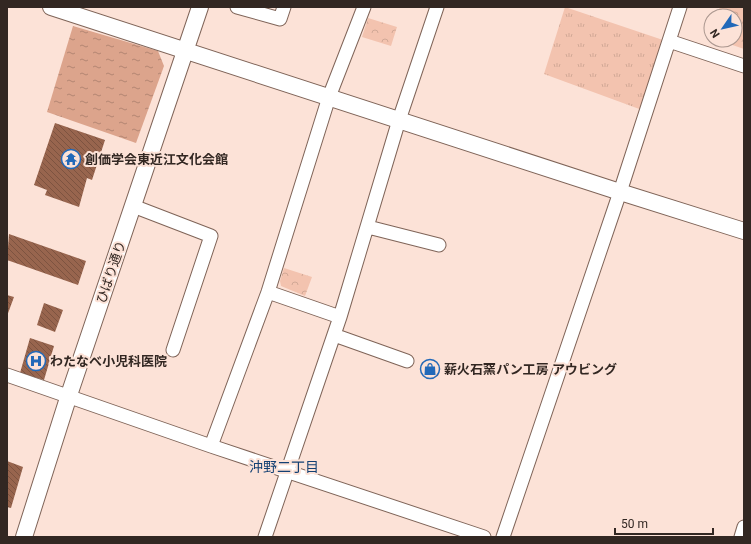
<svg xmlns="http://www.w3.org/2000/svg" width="751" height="544" font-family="Roboto,'Noto Sans JP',sans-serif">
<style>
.grass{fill:url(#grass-tufts)}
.park{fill:url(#park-crowns)}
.water{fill:url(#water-ripples)}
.building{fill:url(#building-back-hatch)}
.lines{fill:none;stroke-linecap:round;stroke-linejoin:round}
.minor-casing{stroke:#7f6458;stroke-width:15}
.tertiary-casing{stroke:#7f6458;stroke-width:18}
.minor{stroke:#fff;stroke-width:13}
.tertiary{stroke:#fff;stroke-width:16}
.labels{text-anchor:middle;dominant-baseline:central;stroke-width:4;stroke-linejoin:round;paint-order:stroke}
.poi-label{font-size:13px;font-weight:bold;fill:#322722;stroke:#fce2d7;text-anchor:start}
.street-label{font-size:13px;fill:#322722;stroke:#fce2d7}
.neighbourhood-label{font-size:14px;fill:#134073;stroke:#fce2d7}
</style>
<defs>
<pattern id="grass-tufts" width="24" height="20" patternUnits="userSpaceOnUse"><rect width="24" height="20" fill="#f3c3af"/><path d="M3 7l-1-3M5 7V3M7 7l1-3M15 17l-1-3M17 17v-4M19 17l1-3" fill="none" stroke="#d1a896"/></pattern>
<pattern id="park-crowns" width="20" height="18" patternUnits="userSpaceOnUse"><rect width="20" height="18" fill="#f3c3af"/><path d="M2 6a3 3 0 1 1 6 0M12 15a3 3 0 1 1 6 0" fill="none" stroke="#d1a896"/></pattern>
<pattern id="water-ripples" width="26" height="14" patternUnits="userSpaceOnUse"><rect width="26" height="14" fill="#dca48c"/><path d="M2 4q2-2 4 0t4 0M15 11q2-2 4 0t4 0" fill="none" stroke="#b38672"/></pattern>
<pattern id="building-back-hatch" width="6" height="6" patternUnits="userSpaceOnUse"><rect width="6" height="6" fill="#98654e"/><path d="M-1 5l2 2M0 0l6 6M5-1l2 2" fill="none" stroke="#7d5340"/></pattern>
</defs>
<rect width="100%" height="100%" fill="#fce2d7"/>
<!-- grass -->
<path class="grass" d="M565,7L663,40L642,110L544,74Z"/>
<!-- park -->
<path class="park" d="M720,7H744V49L718,40H735V16H716Z
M368,18L397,27L391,46L362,37Z
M284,268L312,277L305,296L281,286L280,281Z"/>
<!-- water -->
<path class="water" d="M73,26L158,51L164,66L136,143L47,112Z"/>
<!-- building -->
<path class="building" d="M55,123L105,140L92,180L87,178L79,207L45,195L47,190L34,185Z
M9,234L86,261L78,285L7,260Z
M7,295L14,297L7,316Z
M44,303L63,310L55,332L37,325Z
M30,338L54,346L44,380L20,373Z
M422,362L440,368L438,376L420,370Z
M7,461L23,467L11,508L7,507Z"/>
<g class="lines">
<defs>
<path id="minor" d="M237,7L280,19L284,7
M669,41L744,66
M133,206L211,236L173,350
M368,227L439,245
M268,292L340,317
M334,335L407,361
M7,375L211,446L484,537
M211,446L268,292L329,97L364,7
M265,537L340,317L399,120L437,7
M503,537L620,192L680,7
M741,537L744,527"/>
<path id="tertiary" d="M51,7L620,192L744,231
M24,537L69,395L200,7"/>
</defs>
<!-- minor casing -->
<use href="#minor" class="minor-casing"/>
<!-- tertiary casing -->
<use href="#tertiary" class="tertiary-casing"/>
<!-- minor -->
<use href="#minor" class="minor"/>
<!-- tertiary -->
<use href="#tertiary" class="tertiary"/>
</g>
<!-- icons -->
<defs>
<symbol id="temple-ring" viewBox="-11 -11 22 22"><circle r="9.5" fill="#fce2d7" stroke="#2269b9" stroke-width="1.5"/><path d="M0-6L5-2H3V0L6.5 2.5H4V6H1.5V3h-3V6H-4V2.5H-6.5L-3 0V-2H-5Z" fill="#2269b9"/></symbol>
<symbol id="hospital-ring" viewBox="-11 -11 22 22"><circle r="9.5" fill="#fce2d7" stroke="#2269b9" stroke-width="1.5"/><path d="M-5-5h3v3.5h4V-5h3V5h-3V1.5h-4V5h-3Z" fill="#2269b9"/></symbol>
<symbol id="shop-ring" viewBox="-11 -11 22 22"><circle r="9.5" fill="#fce2d7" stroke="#2269b9" stroke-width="1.5"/><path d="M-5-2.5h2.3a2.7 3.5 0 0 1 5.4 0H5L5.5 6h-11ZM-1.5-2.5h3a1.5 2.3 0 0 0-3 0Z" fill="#2269b9"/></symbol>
</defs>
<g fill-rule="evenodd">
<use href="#temple-ring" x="60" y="148" width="22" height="22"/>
<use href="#hospital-ring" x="25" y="350" width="22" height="22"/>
<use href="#shop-ring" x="419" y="358" width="22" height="22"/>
</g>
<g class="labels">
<!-- poi labels -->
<g class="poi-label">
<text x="85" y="159">創価学会東近江文化会館</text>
<text x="50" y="361">わたなべ小児科医院</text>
<text x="444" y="369">薪火石窯パン工房 アウビング</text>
</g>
<!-- street labels -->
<g class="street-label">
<text transform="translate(111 272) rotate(-71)">ひばり通り</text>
</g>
<!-- neighbourhood labels -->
<g class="neighbourhood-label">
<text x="284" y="467">沖野二丁目</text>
</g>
</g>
<!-- border -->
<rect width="751" height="544" fill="none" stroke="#322722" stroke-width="16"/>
<!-- north arrow -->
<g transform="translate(723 28) rotate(236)"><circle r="19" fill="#fce2d7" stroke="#ab978f"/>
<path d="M0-3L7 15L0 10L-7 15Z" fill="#2269b9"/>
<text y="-6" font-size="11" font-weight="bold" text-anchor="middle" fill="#322722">N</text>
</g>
<!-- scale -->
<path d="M615 528v6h98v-6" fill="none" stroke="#322722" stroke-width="2"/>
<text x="621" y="528" font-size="12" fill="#322722" stroke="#fce2d7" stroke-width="3" paint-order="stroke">50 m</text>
</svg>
